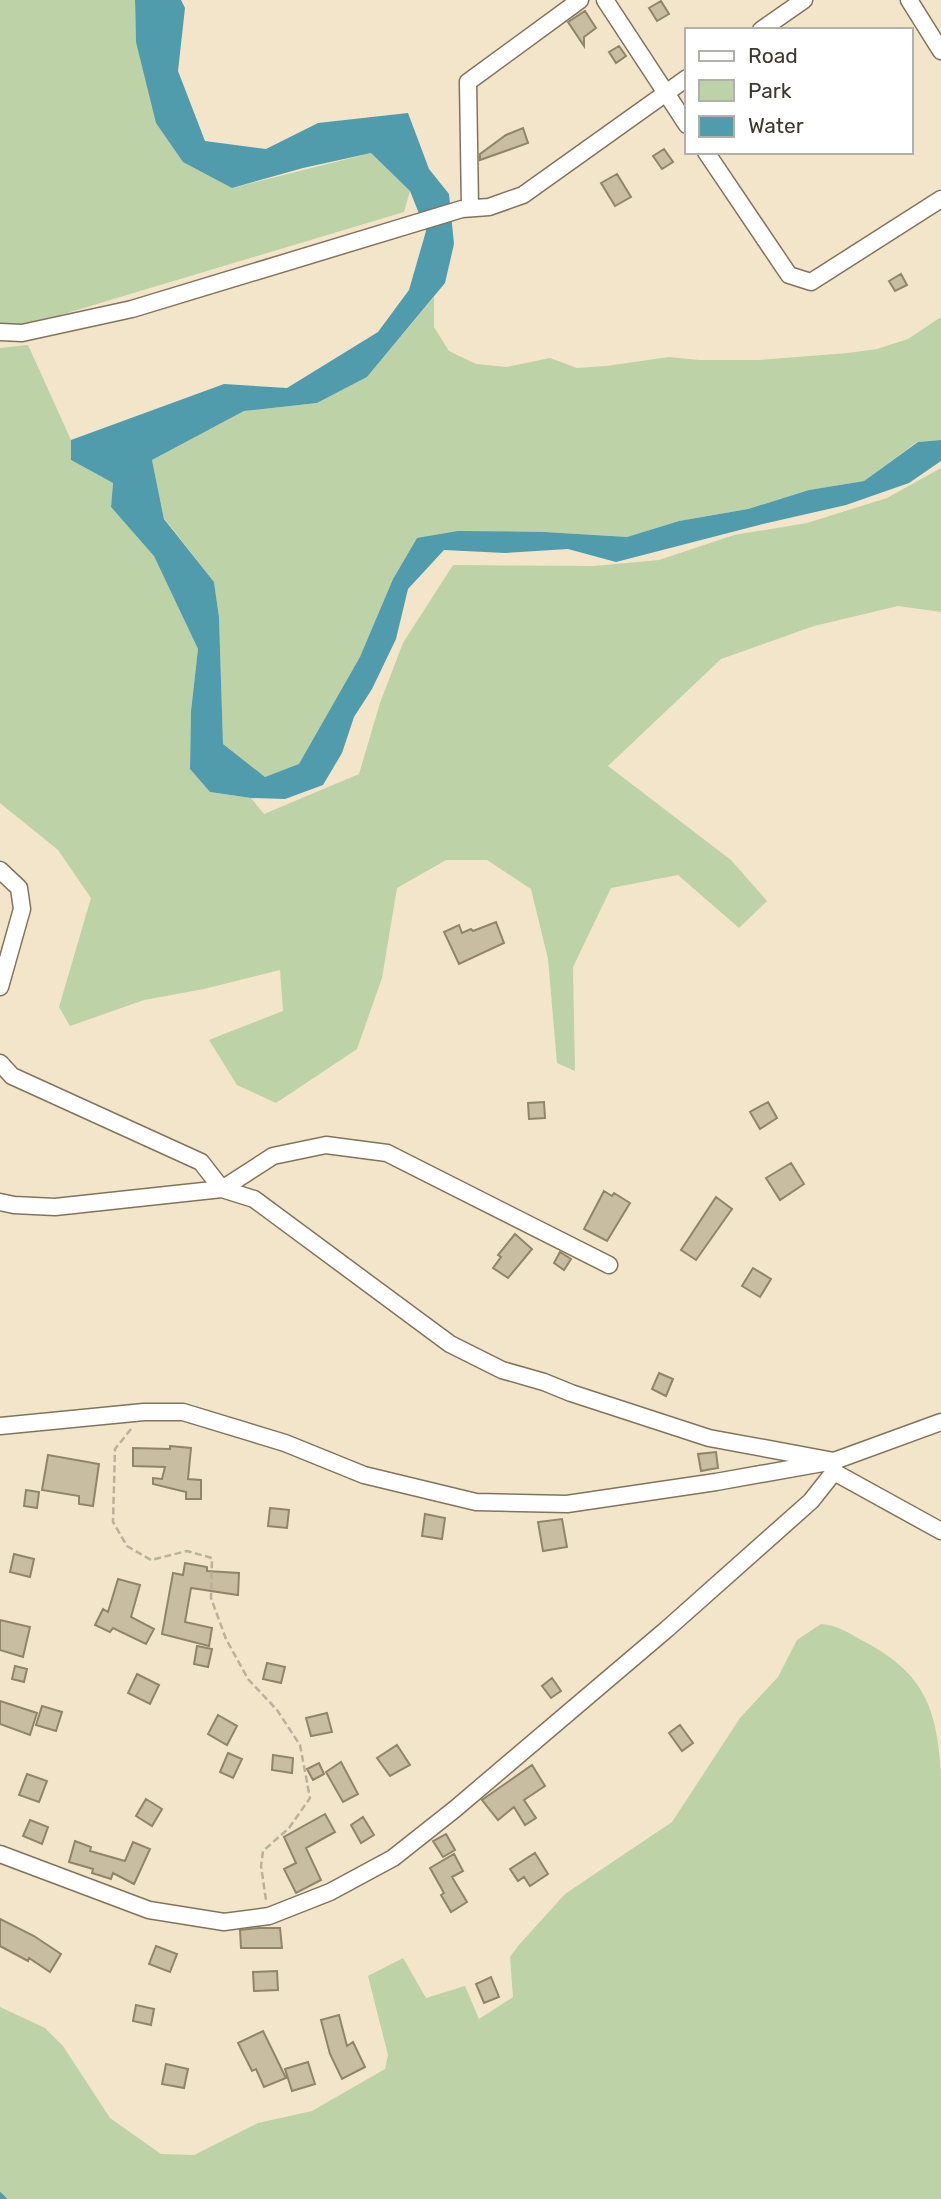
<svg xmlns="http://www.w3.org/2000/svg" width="941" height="2199" font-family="Rubik,sans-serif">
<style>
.green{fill:#bdd2a7}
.water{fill:#509cad}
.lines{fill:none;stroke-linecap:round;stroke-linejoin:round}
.stream{stroke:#509cad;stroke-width:5}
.building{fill:#c8bca1;stroke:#90846b;stroke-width:2}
.minor-casing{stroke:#80755c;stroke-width:19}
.path{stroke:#bbb09a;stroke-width:2.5;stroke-dasharray:7 3.5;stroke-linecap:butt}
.minor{stroke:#fff;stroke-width:16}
</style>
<rect width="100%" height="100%" fill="#f2e5ca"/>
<!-- green -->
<path class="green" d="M0,0H135L136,42L232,188L371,153L410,191L404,212L57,316L0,328Z
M434,297V327L449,351L476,364L507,367L550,358L577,368L606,366L669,357L699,360H758L848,353L877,349L908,339L941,317V440L917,442L864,481L809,490L748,509L679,521L627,537L545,532L417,538L393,579L361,657L299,765L265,777L223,744L219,617L214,582L164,518L152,460L244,411L317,403L367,377Z
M28,345L71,440V460L113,483L111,507L154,555L198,649L191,711L190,769L210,792L251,798L264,814L359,774L380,703L403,643L453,565L594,566L659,560L734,535L807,523L887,498L941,468V612L898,606L814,626L721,659L608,766L731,860L767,901L739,928L678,875L611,888L573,967L575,1071L557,1063L548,959L531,889L487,860H446L397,888L382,978L357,1049L276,1103L237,1085L209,1040L283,1011L280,970L204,989L144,1000L70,1026L59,1007L91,898L58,850L0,803V348Z
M821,1624C838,1625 850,1634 865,1642C925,1674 937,1709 941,1773V2199H0V2007L45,2028L63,2046L110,2118L161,2154L194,2155L258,2123L312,2111L385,2069L388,2055L368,1976L403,1958L426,1998L465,1986L479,2019L513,1997L510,1957L518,1946L565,1894L672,1822L740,1718L778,1677L797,1640Z"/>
<!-- water -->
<path class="water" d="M135,0H181L185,8L178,71L205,141L266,149L318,123L408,113L429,169L449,194L454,244L445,283L367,377L317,403L244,411L152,460L164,519L214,582L219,617L223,744L265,777L299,764L360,657L393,579L417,538L458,531L545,532L627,537L679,521L748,509L809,490L864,481L918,442L941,440V461L909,483L846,505L763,524L616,562L568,549L505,553L444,550L408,589L396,639L372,689L354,717L342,753L323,785L285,799L251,798L210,792L190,769L191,711L198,649L154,556L111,507L113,483L71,460V440L224,384L287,388L378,332L409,290L426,231L410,191L371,153L303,168L232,188L183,162L156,123L136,42Z"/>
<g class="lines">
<!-- stream -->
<path class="stream" d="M0,2195L4,2199"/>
</g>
<!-- building -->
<path class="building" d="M661,1L669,14L657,21L649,8Z
M585,11L596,28L584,37V46L568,22Z
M619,46L626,56L616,63L609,52Z
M523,128L528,143L480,160V154L506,135Z
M664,149L673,162L662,169L653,156Z
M617,174L631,197L615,206L601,183Z
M901,274L907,285L895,291L889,281Z
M496,922L504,943L459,964L444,932L459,925L462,933L471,929L473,931Z
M544,1102L545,1118L529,1119L528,1103Z
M768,1102L777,1118L760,1129L750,1112Z
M791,1163L804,1184L780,1200L766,1178Z
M604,1191L612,1196L614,1193L630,1203L607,1241L584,1229Z
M716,1197L732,1209L696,1260L681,1250Z
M515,1234L532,1249L508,1278L493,1268L501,1257L498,1255Z
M560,1252L571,1259L564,1270L554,1263Z
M753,1268L771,1279L760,1297L742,1286Z
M659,1373L673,1379L666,1396L652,1389Z
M170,1446L191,1448L188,1479L201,1480V1499H186V1492L153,1484V1478L162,1479L165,1467L133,1466V1448L170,1449Z
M716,1452L718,1468L701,1471L698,1454Z
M48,1455L99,1464L93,1506L79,1504V1496L42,1490Z
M26,1490L39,1492L37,1508L24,1506Z
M270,1508L289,1510L287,1528L268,1526Z
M425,1514L445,1518L442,1539L422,1536Z
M562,1519L567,1547L543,1551L538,1522Z
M14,1554L34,1559L30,1577L10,1572Z
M185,1563L207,1567V1571L239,1573L238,1595L191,1588L185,1622L212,1628L209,1646L162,1634L173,1573L183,1575Z
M118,1579L140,1585L131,1617L154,1629L146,1644L113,1628L110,1632L95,1625L103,1609L108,1612Z
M0,1620L30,1627L23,1657L0,1650Z
M197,1646L212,1649L208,1667L194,1664Z
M267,1663L285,1667L281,1683L263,1679Z
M15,1666L27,1669L24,1682L12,1679Z
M137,1674L159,1685L150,1704L128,1693Z
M552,1678L561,1691L551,1698L542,1686Z
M0,1701L37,1713L30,1735L0,1724Z
M42,1706L62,1712L56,1731L36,1725Z
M327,1713L332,1732L311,1736L306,1718Z
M218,1715L237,1726L227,1745L208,1734Z
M680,1725L693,1743L682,1751L669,1733Z
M397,1745L410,1765L390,1776L377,1758Z
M228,1753L242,1759L233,1778L220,1772Z
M273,1755L293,1758L292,1773L272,1770Z
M341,1762L358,1794L343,1802L326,1772Z
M319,1763L324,1774L313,1780L307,1769Z
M532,1765L545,1786L524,1800L536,1818L525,1825L514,1807L498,1820L482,1800Z
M27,1774L47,1781L39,1802L19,1795Z
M146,1799L162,1809L152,1826L136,1816Z
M325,1814L335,1832L306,1848L321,1880L296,1893L284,1869L296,1863L284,1837Z
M363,1817L374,1835L361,1843L351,1825Z
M30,1820L48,1827L42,1844L23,1836Z
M446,1834L455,1850L443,1857L433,1841Z
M75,1841L91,1847L90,1851L125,1861L133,1842L150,1849L134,1884L113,1873L111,1879L92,1873L93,1869L69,1862Z
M535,1853L548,1874L530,1886L524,1877L518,1881L510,1869Z
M454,1854L463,1871L452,1877L467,1902L451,1912L441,1895L444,1893L430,1868Z
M0,1919L34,1936L61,1954L50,1972L29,1958L28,1961L0,1946Z
M259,1928H280L282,1948H241L240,1930Z
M156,1946L177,1954L170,1972L149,1964Z
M277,1971L278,1990L254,1991L253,1972Z
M491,1977L499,1997L484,2003L476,1984Z
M136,2005L154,2009L151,2025L133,2021Z
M339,2015L347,2046L353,2042L365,2067L342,2079L330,2054L321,2020Z
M263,2031L286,2078L264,2087L256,2069L252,2071L238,2043Z
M308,2062L315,2084L292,2091L285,2069Z
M166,2064L188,2069L184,2088L162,2084Z"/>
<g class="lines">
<defs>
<path id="minor" d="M605,0L687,125
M909,0L941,51
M761,30L804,0
M706,152L789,275L811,282L941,199
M470,208L468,82L580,0
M0,332L22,333L132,309L462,209L489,207L523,195L687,78
M0,870L19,888L22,909L0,987
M0,1063L12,1076L201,1162L222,1189L273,1156L326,1145L387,1153L609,1265
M0,1202L14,1205L55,1207L222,1189L254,1199L450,1344L502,1370L544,1382L571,1393L709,1438L834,1461L941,1422
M0,1426L144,1412H183L285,1443L364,1475L476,1502L567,1504L716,1482L834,1461V1472L811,1501L667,1629L455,1809L393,1858L330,1892L269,1916L224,1922L149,1910L0,1854
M834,1472L941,1531"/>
</defs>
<!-- minor casing -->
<use href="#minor" class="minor-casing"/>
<!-- path -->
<path class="path" d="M131,1429L115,1449L113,1522L127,1546L151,1560L187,1551L212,1558L211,1598L226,1639L248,1679L277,1710L300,1745L310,1798L289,1828L263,1851L261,1866L266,1900"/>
<!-- minor -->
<use href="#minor" class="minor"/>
</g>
<!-- legend -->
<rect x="685" y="28" width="228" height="126" fill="#ffffff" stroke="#b2b0ab" stroke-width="2"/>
<rect x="699" y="51" width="35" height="10" fill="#ffffff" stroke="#b2b0ab" stroke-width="2"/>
<text x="748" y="63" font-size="21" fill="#3e392e">Road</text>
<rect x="699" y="80" width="35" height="21" fill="#bdd2a7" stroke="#b2b0ab" stroke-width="2"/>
<text x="748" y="98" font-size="21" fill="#3e392e">Park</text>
<rect x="699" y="116" width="35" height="21" fill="#509cad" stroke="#b2b0ab" stroke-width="2"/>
<text x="748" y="133" font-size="21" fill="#3e392e">Water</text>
</svg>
